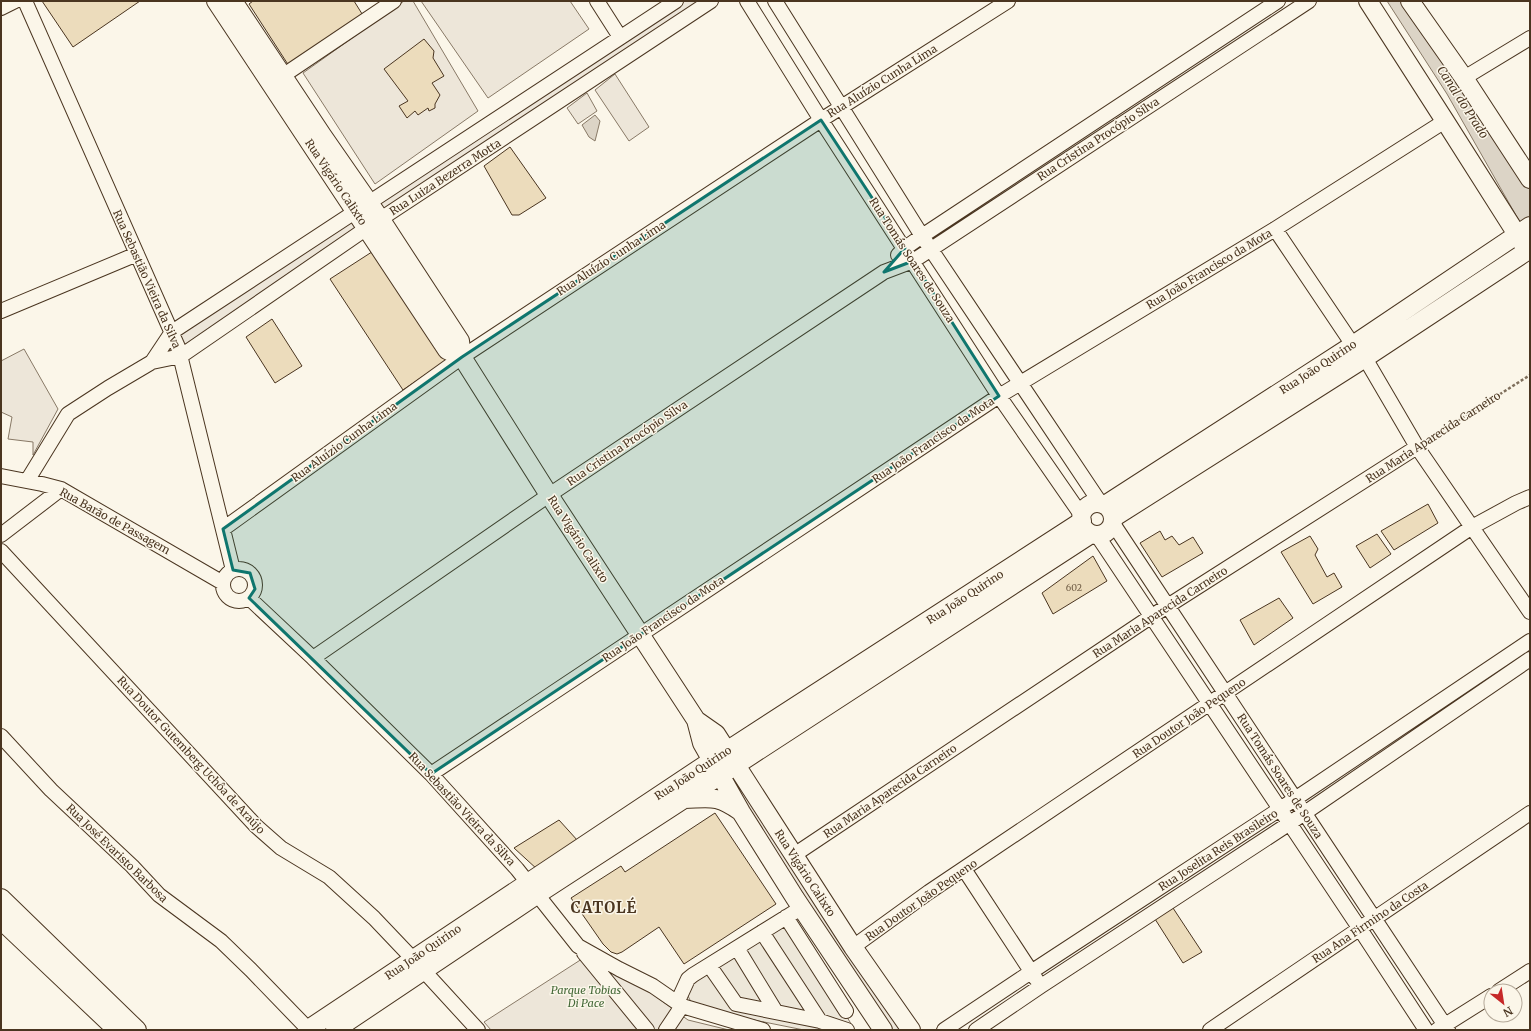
<svg xmlns="http://www.w3.org/2000/svg" width="1531" height="1031" font-family="Merriweather,serif">
<style>
.green{fill:#ede6d9;stroke:#887966}
.parking{fill:#ede7d9;stroke:#887966}
.water{fill:#dcd4c6;stroke:#887966}
.building{fill:#ecdcbc;stroke:#4a3520}
.lines{fill:none;stroke-linecap:round;stroke-linejoin:round}
.minor-casing{stroke:#4a3520;stroke-width:16}
.major-casing{stroke:#4a3520;stroke-width:20}
.path{stroke:#7f6f5c;stroke-width:2.5;stroke-dasharray:3 2;stroke-linecap:butt}
.minor{stroke:#fbf6e9;stroke-width:14}
.major{stroke:#fbf6e9;stroke-width:18}
.marked{fill:#0f766e;fill-opacity:0.2;stroke:#0f766e;stroke-width:3;stroke-linejoin:round}
.labels{text-anchor:middle;dominant-baseline:central;stroke-width:3;stroke-linejoin:round;paint-order:stroke}
.number-label{font-size:9px;fill:#725f47}
.street-label{font-size:11px;fill:#4a3520;stroke:#fbf6e9}
.park-label{font-size:11px;font-style:italic;fill:#436837;stroke:#fbf6e9}
.water-label{font-size:12px;font-style:italic;fill:#4a3520;stroke:#fbf6e9}
.district-label{font-size:15px;font-weight:bold;letter-spacing:1px;fill:#4a3520;stroke:#fbf6e9}
</style>
<rect width="100%" height="100%" fill="#fbf6e9"/>
<!-- green -->
<path class="green" d="M404,1H413L478,111L375,184L303,73Z
M421,1H570L589,29L488,98Z
M680,1H706L382,215L374,203Z
M615,74L649,127L629,141L595,90Z
M587,93L597,111L578,124L567,108Z
M354,216L362,228L183,352L179,333Z
M24,349L58,409L33,455V442L8,439L12,417L1,412V361Z
M736,768L908,1030H888L722,777Z
M585,957L619,977L644,988L688,1020L729,1030H491L484,1022Z"/>
<!-- parking -->
<path class="parking" d="M784,913L853,1027L854,1030H804L694,1008L688,996V979Z"/>
<!-- water -->
<path class="water" d="M1387,1H1404L1500,140L1530,189V240L1447,94Z
M595,115L600,121L595,141L589,137L582,125Z"/>
<!-- building -->
<path class="building" d="M42,1H140L73,47Z
M253,1H354L364,17L289,66L249,4Z
M424,39L434,51L433,58L444,76L432,83L440,95L435,104V108L429,111L428,108L418,115L415,111L407,118L399,106L408,101L384,69Z
M510,147L546,198L519,215H512L484,166Z
M378,248L451,357L403,390L330,279Z
M272,319L302,366L275,383L246,337Z
M1428,504L1438,523L1394,550L1381,531Z
M1160,531L1165,540L1172,536L1179,545L1193,537L1203,553L1162,577L1140,543Z
M1377,534L1391,554L1370,568L1356,546Z
M1310,536L1318,549L1315,555L1327,577L1334,573L1342,587L1313,604L1281,552Z
M1093,556L1107,581L1053,614L1042,593Z
M1279,598L1293,618L1254,645L1240,620Z
M715,813L776,904L684,964L659,927L622,952L617,954L611,952L603,944L571,898L621,866L625,872Z
M559,820L578,841L538,870L514,848Z
M1173,908L1202,952L1183,963L1155,919Z"/>
<g class="lines">
<defs>
<path id="minor" d="M25,1L178,347L233,570
M597,1L620,37
M747,1L821,120L999,396L1082,516
M775,1L922,236L1101,504
M1,8L15,1
M1464,78L1530,38
M275,81L394,1
M1275,229L1353,345
M898,255L905,248L922,236L1278,1
M1,311L137,254
M1365,358L1417,447L1530,612
M152,362L172,332L676,1
M1,476L42,484L61,489L223,583
M27,481L68,414L108,388L152,362L181,356L367,228L711,1
M1112,522C1223,692 1337,860 1448,1030
M223,529L462,357L821,120L1008,1
M1,535L61,489
M1097,535L1360,929L1426,1030
M1,551L256,826L281,848L329,877L374,918L413,959
M223 585a16 16 0 1 1 32 0a16 16 0 1 1-32 0Z
M249,598L313,658L431,774L517,869L578,946L619,969L653,986L682,1006L763,1030
M313,658L549,495L884,272L913,261L1309,1
M1,736L51,790L132,866L159,895L221,941L251,970L309,1030
M431,774L999,396L1275,229L1445,121
M794,855L1152,616L1417,447
M964,869L1036,979
M786,917L846,1011
M762,932L820,1021
M853,947L929,892L1472,527L1516,503L1530,497
M737,948L776,1012
M584,953L647,1030
M709,965L736,1004L820,1021L847,1030
M423,970L478,1030
M1499,991L1530,971
M677,1003L688,979L693,975L801,908
M666,1030L682,1006
M944,1030L1031,972L1280,809L1530,641
M976,1030L1041,986L1290,823L1530,659
M1210,1030L1530,813
M1437,1030L1491,996"/>
<path id="major" d="M216,1L447,350L462,357
M233,1L322,135L383,223L460,341L462,357L549,495L696,720L716,734L853,947L911,1030
M1368,1L1445,121L1523,244
M1410,1L1464,78L1530,179
M1081 519a16 16 0 1 1 32 0a16 16 0 1 1-32 0Z
M1105,505L1353,345L1530,226
M1113,518L1365,358L1530,249
M696,720L702,743L741,812L795,898L883,1030
M685,799C712,798 717,795 740,811
M1,898L137,1030
M1,920L117,1030
M307,1030L711,761L1082,521
M335,1030L538,894L1091,534"/>
</defs>
<!-- minor casing -->
<use href="#minor" class="minor-casing"/>
<!-- major casing -->
<use href="#major" class="major-casing"/>
<!-- path -->
<path class="path" d="M1428,440L1530,375"/>
<!-- minor -->
<use href="#minor" class="minor"/>
<!-- major -->
<use href="#major" class="major"/>
</g>
<!-- marked area -->
<path class="marked" d="M821,120L905,248L884,272L913,261L999,396L431,774L249,598L255,589L250,573L233,570L223,529L462,357Z"/>
<g class="labels">
<!-- number labels -->
<g class="number-label">
<text x="1074" y="587">602</text>
</g>
<!-- street labels -->
<g class="street-label">
<text transform="translate(882 81) rotate(-32)">Rua Aluízio Cunha Lima</text>
<text transform="translate(1098 139) rotate(-33)">Rua Cristina Procópio Silva</text>
<text transform="translate(445 177) rotate(-33)">Rua Luiza Bezerra Motta</text>
<text transform="translate(336 182) rotate(56)">Rua Vigário Calixto</text>
<text transform="translate(611 258) rotate(-33)">Rua Aluízio Cunha Lima</text>
<text transform="translate(912 260) rotate(57)">Rua Tomás Soares de Souza</text>
<text transform="translate(1209 269) rotate(-31)">Rua João Francisco da Mota</text>
<text transform="translate(147 279) rotate(66)">Rua Sebastião Vieira da Silva</text>
<text transform="translate(1318 367) rotate(-33)">Rua João Quirino</text>
<text transform="translate(1433 437) rotate(-33)">Rua Maria Aparecida Carneiro</text>
<text transform="translate(933 440) rotate(-34)">Rua João Francisco da Mota</text>
<text transform="translate(344 442) rotate(-36)">Rua Aluízio Cunha Lima</text>
<text transform="translate(627 443) rotate(-34)">Rua Cristina Procópio Silva</text>
<text transform="translate(115 521) rotate(29)">Rua Barão de Passagem</text>
<text transform="translate(578 539) rotate(57)">Rua Vigário Calixto</text>
<text transform="translate(965 597) rotate(-33)">Rua João Quirino</text>
<text transform="translate(1160 612) rotate(-33)">Rua Maria Aparecida Carneiro</text>
<text transform="translate(663 619) rotate(-34)">Rua João Francisco da Mota</text>
<text transform="translate(1189 718) rotate(-34)">Rua Doutor João Pequeno</text>
<text transform="translate(191 755) rotate(47)">Rua Doutor Gutemberg Uchôa de Araújo</text>
<text transform="translate(693 773) rotate(-33)">Rua João Quirino</text>
<text transform="translate(1280 776) rotate(57)">Rua Tomás Soares de Souza</text>
<text transform="translate(890 791) rotate(-34)">Rua Maria Aparecida Carneiro</text>
<text transform="translate(462 809) rotate(47)">Rua Sebastião Vieira da Silva</text>
<text transform="translate(1218 850) rotate(-33)">Rua Joselita Reis Brasileiro</text>
<text transform="translate(117 853) rotate(44)">Rua José Evaristo Barbosa</text>
<text transform="translate(805 873) rotate(57)">Rua Vigário Calixto</text>
<text transform="translate(921 900) rotate(-35)">Rua Doutor João Pequeno</text>
<text transform="translate(1370 922) rotate(-34)">Rua Ana Firmino da Costa</text>
<text transform="translate(423 952) rotate(-34)">Rua João Quirino</text>
</g>
<!-- park labels -->
<g class="park-label">
<text x="586" y="990">Parque Tobias<tspan x="586" dy="13">Di Pace</tspan></text>
</g>
<!-- water labels -->
<g class="water-label">
<text transform="translate(1463 102) rotate(57)">Canal do Prado</text>
</g>
<!-- district labels -->
<g class="district-label">
<text x="604" y="907">CATOLÉ</text>
</g>
</g>
<!-- border -->
<rect width="1531" height="1031" fill="none" stroke="#4a3520" stroke-width="4"/>
<!-- north arrow -->
<g transform="translate(1503 1003) rotate(150)"><circle r="19" fill="#fbf6e9" stroke="#b4a999"/>
<path d="M0-3L7 15L0 10L-7 15Z" fill="#c62828"/>
<text y="-6" font-size="11" font-weight="bold" text-anchor="middle" fill="#4a3520">N</text>
</g>
</svg>
